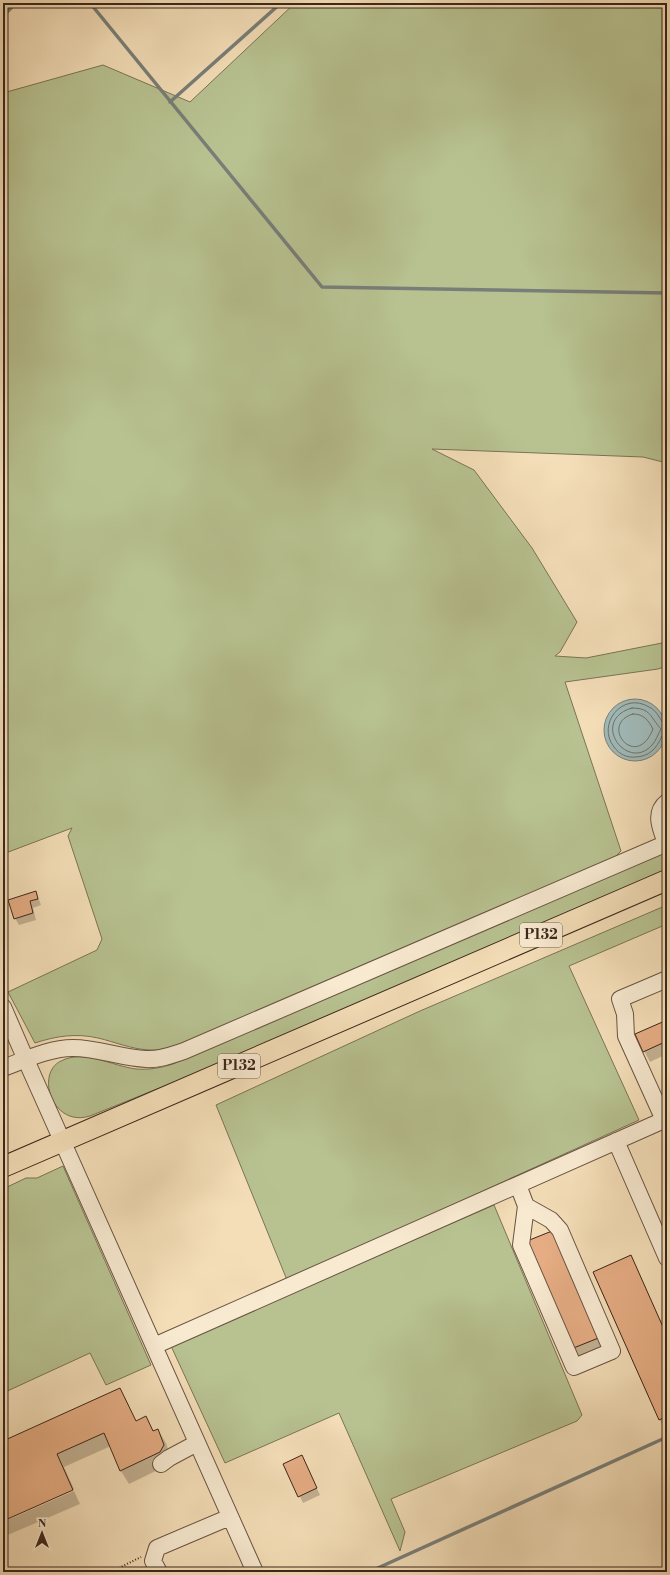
<svg xmlns="http://www.w3.org/2000/svg" width="670" height="1575" font-family="'Libre Bodoni',serif">
<style>
.green{fill:#b8c291;stroke:#7a7456}
.water{fill:#a0bab9;stroke:#787f79}
.shadow{fill:#0003}
.lines{fill:none;stroke-linecap:round;stroke-linejoin:round}
.shore{stroke:#6e706a;stroke-width:1}
.stream{stroke:#787f79;stroke-width:3.5}
.building{fill:#e6ad84;stroke:#3b261a}
.minor-casing{stroke:#695442;stroke-width:18}
.major-casing{stroke:#3b261a;stroke-width:22}
.path{stroke:#3b261a;stroke-width:2;stroke-dasharray:1 2;stroke-linecap:butt}
.minor{stroke:#f8ead1;stroke-width:16}
.major{stroke:#f4deb8;stroke-width:20}
.labels{text-anchor:middle;dominant-baseline:central;stroke-width:3;stroke-linejoin:round;paint-order:stroke}
.shield{fill:#f8ead1;stroke:#746151;stroke-width:1}
.shield-label{font-size:14px;font-weight:bold;fill:#3b261a}
</style>
<rect width="100%" height="100%" fill="#f4deb8"/>
<filter id="stains"><feTurbulence type="fractalNoise" baseFrequency=".005" numOctaves="4"/><feColorMatrix values="0 0 0 0 .2 0 0 0 0 .09 0 0 0 0 .02 0 0 0 .5 -.17"/></filter>
<radialGradient id="worn" r=".72"><stop offset=".6" stop-color="#630" stop-opacity="0"/><stop offset="1" stop-color="#630" stop-opacity=".3"/></radialGradient>
<!-- green -->
<path class="green" d="M295,3H667V463L643,457L432,449L474,470L532,548L577,622L560,652L555,656L586,658L667,642V666L658,669L565,682L621,851L615,857L191,1041C177,1045 163,1051 149,1050C131,1049 115,1042 98,1038C76,1033 56,1036 35,1043L8,992L97,950L102,939L68,836L72,828L3,854V93L103,65L190,102Z
M667,852V869L214,1066L90,1116C52,1128 35,1073 61,1061C84,1049 112,1066 136,1069C149,1070 160,1068 173,1064L359,982Z
M667,905V924L569,966L639,1120L287,1280L216,1105L420,1011Z
M63,1166L151,1365L106,1385L90,1353L3,1393V1189L26,1178H37Z
M494,1205L582,1415L577,1421L391,1499L405,1532L400,1551L339,1413L225,1463L171,1346Z"/>
<!-- water -->
<path class="water" d="M604 730a31 31 0 1 1 62 0a31 31 0 1 1-62 0Z"/>
<!-- shadow -->
<path class="shadow" d="M36,892L41,905L33,908L36,920L19,925L15,918Z
M667,1021V1054L650,1062L636,1035Z
M556,1230L606,1347L578,1358L572,1349Z
M630,1257L667,1335V1429L665,1430L660,1420L594,1273Z
M146,1417L154,1432L158,1430L166,1443L171,1459L168,1465L129,1484L121,1471L111,1446L64,1467L74,1489L3,1520V1442L136,1422Z
M305,1463L320,1495L303,1503L284,1464Z
M74,1491L80,1504L3,1537V1522Z"/>
<g class="lines">
<!-- shore -->
<path class="shore" d="M632,708C651,708 650,717 661,729C658,734 656,741 652,745C627,773 589,720 632,708Z
M633,714C644,714 648,720 653,729C636,772 598,724 633,714Z
M667,725L663,723C659,717 656,710 649,707C623,691 596,724 614,747C619,754 627,758 635,757C649,757 657,748 662,736L667,735"/>
<!-- stream -->
<path class="stream" d="M90,3L322,287L667,293
M3,16L16,3
M170,102L281,3
M369,1572L667,1437"/>
</g>
<!-- building -->
<path class="building" d="M36,891L38,899L30,901L33,913L14,919L8,900Z
M667,1020V1041L643,1052L635,1034Z
M557,1229L601,1337L571,1349L527,1241Z
M631,1255L667,1336V1416L659,1420L593,1272Z
M120,1388L136,1421L146,1416L153,1431L158,1429L164,1445L160,1452L120,1471L104,1433L57,1454L73,1490L3,1521V1441Z
M302,1455L317,1488L298,1497L283,1464Z"/>
<g class="lines">
<defs>
<path id="minor" d="M666,843C661,829 653,813 667,802
M3,1007L26,1060L255,1572
M3,1068C25,1060 49,1048 73,1048C98,1048 121,1058 146,1059C159,1060 172,1055 184,1051L667,843
M616,1141L667,1258
M518,1185L526,1206L551,1220L560,1230L612,1351L574,1367L521,1245L526,1206
M154,1346L664,1120L626,1036L625,1014L620,999L667,979
M161,1464L169,1458L197,1443
M159,1572L153,1561L157,1548L230,1517"/>
<path id="major" d="M3,1167L667,880"/>
</defs>
<!-- minor casing -->
<use href="#minor" class="minor-casing"/>
<!-- major casing -->
<use href="#major" class="major-casing"/>
<!-- path -->
<path class="path" d="M111,1572L141,1557"/>
<!-- minor -->
<use href="#minor" class="minor"/>
<!-- major -->
<use href="#major" class="major"/>
</g>
<g class="labels">
<!-- shield labels -->
<g class="shield">
<rect x="520" y="923" width="42" height="24" rx="3"/>
<rect x="218" y="1054" width="42" height="24" rx="3"/>
</g>
<g class="shield-label">
<text x="541" y="935">P132</text>
<text x="239" y="1066">P132</text>
</g>
</g>
<!-- margin -->
<rect width="670" height="1575" fill="none" stroke="#f4deb8" stroke-width="16"/>
<rect x="4" y="4" width="662" height="1567" fill="none" stroke="#3b261a" stroke-width="2"/>
<rect x="8" y="8" width="654" height="1559" fill="none" stroke="#3b261a"/>
<!-- north arrow -->
<g transform="translate(42 1533)" stroke="#f8ead1" stroke-width="3" paint-order="stroke">
<path d="M0-3L7 15L0 10L-7 15Z" fill="#3b261a"/>
<text y="-6" font-size="11" font-weight="bold" text-anchor="middle" fill="#3b261a">N</text>
</g>
<rect width="100%" height="100%" filter="url(#stains)"/>
<rect width="100%" height="100%" fill="url(#worn)"/>
</svg>
